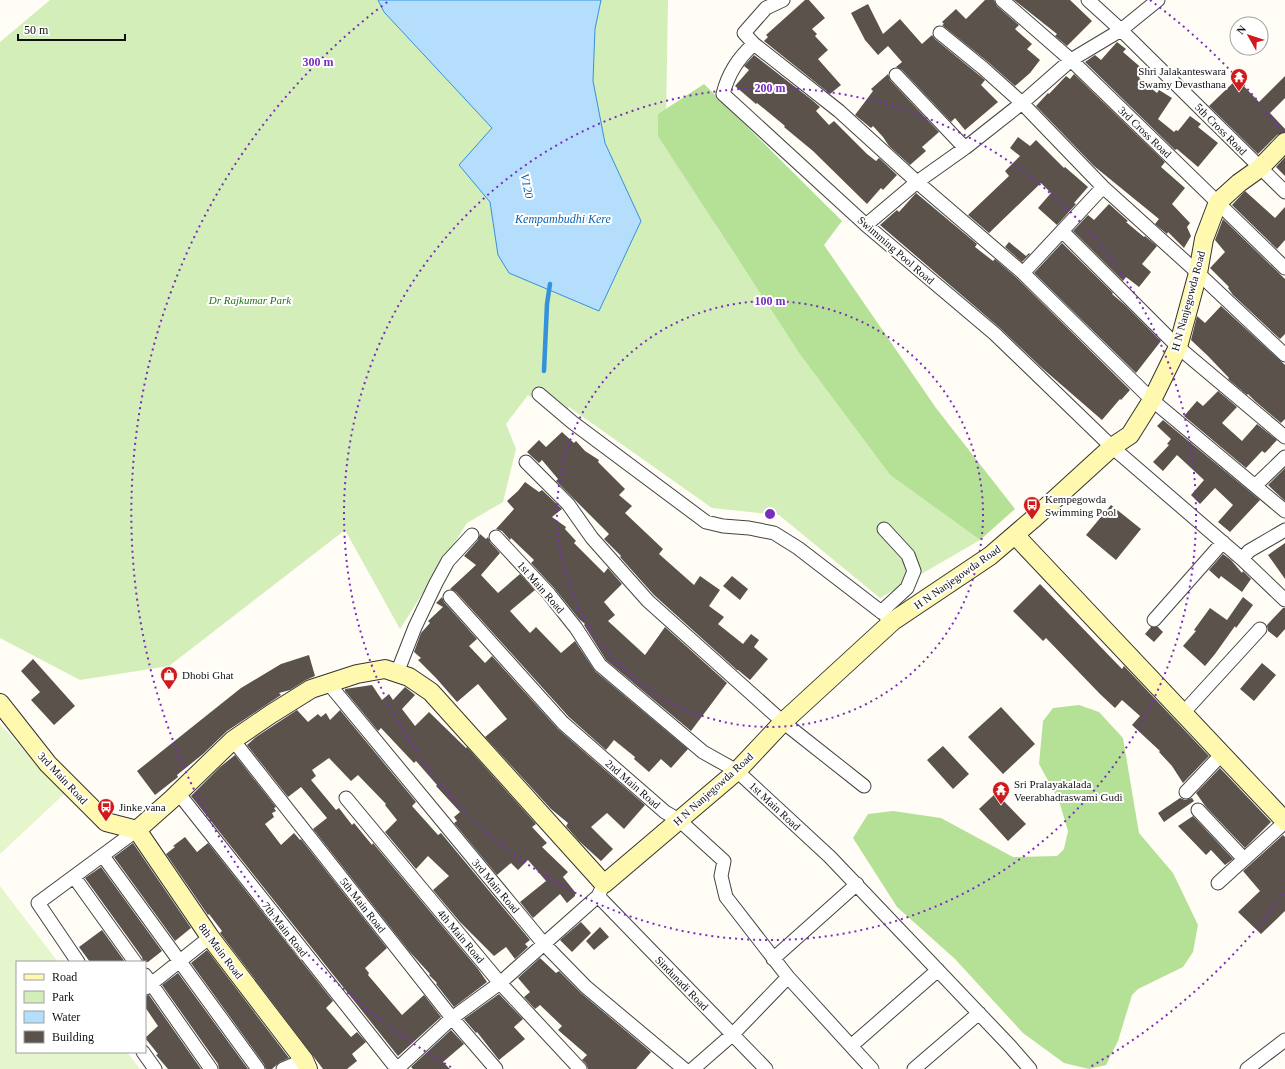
<svg xmlns="http://www.w3.org/2000/svg" width="1285" height="1069" font-family="'Times New Roman',serif">
<style>
.green{fill:#d3eeb9}
.forest{fill:#b5e197}
.pitch{fill:#e5f5cc}
.water{fill:#b4defc;stroke:#3491da}
.lines{fill:none;stroke-linecap:round;stroke-linejoin:round}
.stream{stroke:#3491da;stroke-width:4.5}
.building{fill:#5b524c}
.street-casing{stroke:#444;stroke-width:15}
.secondary-casing{stroke:#333;stroke-width:20}
.street{stroke:#fff;stroke-width:13}
.secondary{stroke:#fff9b0;stroke-width:18}
.ring{fill:none;stroke:#7b2cbf;stroke-width:2;stroke-dasharray:2 4}
.labels{text-anchor:middle;dominant-baseline:central;stroke-width:4;stroke-linejoin:round;paint-order:stroke}
.poi-label{font-size:11px;fill:#111;stroke:#fff;text-anchor:start}
.street-label{font-size:11px;fill:#111;stroke:#fff}
.park-label{font-size:11px;font-style:italic;fill:#287119;stroke:#fff}
.water-label{font-size:12px;font-style:italic;fill:#0c62b1;stroke:#fff}
.centre{fill:#7b2cbf;stroke:#fff;stroke-width:2}
.ring-label{font-size:12px;text-anchor:middle;font-weight:bold;fill:#7b2cbf;stroke:#fff;stroke-width:4;stroke-linejoin:round;paint-order:stroke}
</style>
<rect width="100%" height="100%" fill="#fffdf5"/>
<!-- green -->
<path class="green" d="M50,0H378L384,12L493,128L459,165L490,202L498,255L641,221L605,143L593,81L595,29L601,0H668L666,121L717,227L799,353L890,475L980,540L880,598L779,515L712,508L569,407L559,419L528,395L506,424L516,449L503,502L467,523L400,629L345,530L169,666L80,680L0,638V42Z"/>
<!-- forest -->
<path class="forest" d="M704,84L842,221L824,245L936,408L1015,509L980,540L890,475L799,353L658,136V114Z
M1079,705L1099,712L1123,738L1139,833L1173,873L1198,925L1193,952L1183,967L1138,989L1132,995L1118,1041L1106,1065L1089,1069L1064,1063L1023,1033L955,959L897,907L853,838L868,814L893,811L941,818L1013,857L1057,856L1064,849L1068,831L1059,801L1039,764L1043,721L1053,708Z"/>
<!-- pitch -->
<path class="pitch" d="M0,724L64,794L0,854Z
M0,886L58,962H17V1052H127L140,1069H0Z"/>
<!-- water -->
<path class="water" d="M378,0H601L595,29L593,81L605,143L641,221L599,311L509,273L498,255L490,202L459,165L492,128L384,12Z"/>
<g class="lines">
<!-- stream -->
<path class="stream" d="M544,371L547,304L550,284"/>
</g>
<!-- building -->
<path class="building" d="M805,0H809L825,18L812,29L817,34L815,36L828,50L818,59L841,85L830,94L764,41L768,37L766,35Z
M985,0H994L997,6L1019,25L1015,29L1032,44L1027,49L1040,60L1030,73L1015,86L988,62L942,25L944,24L942,22L956,9L966,19Z
M1014,0H1070L1092,21L1067,46L1055,36L1057,34Z
M868,4L883,34L900,19L922,44L932,35L935,39L985,80L981,85L998,102L965,130L955,118L951,122L902,70L896,67L902,62L888,46L878,55L865,40L851,13Z
M1117,42L1126,49L1123,52L1145,71L1139,78L1157,93L1159,90L1172,98L1158,119L1174,132L1176,130L1178,131L1190,116L1201,124L1198,127L1218,143L1198,167L1177,149L1175,150L1085,62L1095,55L1101,60Z
M754,55L812,100L820,107L816,111L829,125L834,121L867,154L876,161L879,158L897,175L883,190L881,188L867,204L813,151L784,127L785,126L757,103L756,104L735,86L749,70L744,66Z
M888,74L890,80L939,132L922,147L926,151L910,165L889,146L883,137L873,126L871,128L855,115L873,91L871,89Z
M1074,74L1165,162L1161,167L1185,188L1172,204L1190,223L1187,227L1191,236L1184,248L1168,232L1167,234L1155,224L1159,219L1094,166L1036,106L1048,93L1049,94L1066,76L1070,79Z
M1285,76V98L1270,113L1285,129V132L1277,135L1258,154L1209,106L1237,79L1259,102Z
M1018,137L1030,146L1036,140L1064,168L1065,167L1088,187L1074,203L1076,204L1057,225L1038,208L1051,193L1041,183L989,233L968,215L1009,176L1005,171L1020,156L1010,148Z
M1285,157V176L1276,167Z
M1245,191L1275,218L1285,207V240L1277,249L1232,205Z
M916,193L977,244L975,247L993,261L995,259L1018,279L1130,390L1121,400L1120,399L1102,420L1042,368L1000,328L880,225L897,210L899,212Z
M1109,204L1128,221L1126,222L1144,237L1145,236L1157,246L1142,264L1151,272L1139,287L1126,277L1123,281L1073,231L1088,215L1094,220Z
M1223,219L1285,279V334L1280,339L1233,295L1228,288L1229,287L1210,268L1225,252L1215,240Z
M1009,242L1026,256L1029,253L1030,254L1022,262L1005,247Z
M1062,243L1113,293L1112,294L1125,305L1161,341L1136,373L1034,273Z
M1221,306L1285,365V419L1281,423L1255,401L1248,394L1247,395L1228,379L1229,378L1208,356L1191,340L1197,316L1205,323Z
M1218,391L1237,407L1222,423L1242,441L1257,424L1277,440L1265,453L1262,451L1246,468L1184,416L1197,401L1203,406Z
M1163,420L1260,500L1230,532L1218,522L1233,505L1215,488L1200,504L1191,495L1204,480L1177,455L1163,471L1153,462L1169,445L1167,444L1171,439L1157,426Z
M562,432L574,443L576,441L585,451L599,460L598,462L625,489L619,495L632,506L625,513L663,549L659,554L694,585L700,576L720,590L709,606L724,617L718,624L743,644L751,634L759,640L754,647L768,659L750,680L738,670H737L654,595L620,557L621,556L604,539L609,534L556,481L558,479L542,460L539,463L527,452L539,440L546,447Z
M1285,468V501L1268,485Z
M525,482L539,492L542,490L562,509L552,517L566,527L565,529L576,541L574,543L604,573L608,568L622,584L604,602L615,615L608,621L645,655L665,627L727,683L691,731L606,660L584,625L585,624L579,619L555,589L531,563L534,560L511,538L510,540L502,531L496,529L514,509L507,501L518,491Z
M1111,505L1141,529L1116,560L1086,535Z
M480,534L486,539L488,537L490,542L500,553L481,575L498,593L520,574L535,590L510,611L530,633L536,627L561,653L575,641L595,671L688,749L671,768L661,759L649,772L634,759L635,757L614,740L606,750L569,717L456,592L450,589L476,565L464,556L478,540Z
M1285,543V579L1268,555Z
M1223,554L1231,560L1242,573L1243,571L1251,579L1242,592L1221,576L1219,579L1209,570Z
M732,576L748,589L740,600L723,586Z
M1040,584L1122,669L1124,666L1209,756L1183,783L1172,766L1159,752L1160,751L1132,725L1140,716L1122,700L1115,708L1100,694L1046,638L1043,641L1013,611Z
M442,597L444,602L477,639L469,646L485,663L492,656L558,729L645,805L624,829L607,813L591,827L613,849L601,861L579,841L566,826L568,823L551,809L485,737L507,719L478,684L457,702L436,678L418,660L421,658L414,652L421,633L430,623L428,621L443,607L436,603Z
M1243,597L1253,605L1236,628L1235,626L1215,654L1205,666L1183,646L1196,631L1194,630L1210,608L1227,620Z
M1283,608H1285V629L1277,638L1268,631L1267,625Z
M1151,627H1158L1163,632L1154,642L1145,634Z
M309,655L315,676L306,680L290,690L279,693L281,695L227,731L203,754L177,775L178,777L155,795L137,771L241,688L281,664Z
M33,659L75,706L54,725L31,700L40,692L21,671Z
M1262,663L1276,675L1254,701L1240,689Z
M372,685L382,700L389,694L393,700L405,687L415,695L402,709L415,726L429,712L466,748L467,747L536,824L532,827L547,843L542,847L568,872L563,877L575,892V896L567,903L560,894L533,918L520,902L546,881L528,860L518,870L511,863L497,875L454,823L457,821L454,817L460,812L436,786L437,785L416,761L414,763L381,728L378,731L345,691V689Z
M1001,707L1035,744L1003,774L968,737Z
M297,710L308,722L318,714L321,717L326,713L330,720L340,710L416,802L412,806L438,835L441,833L530,940L525,944L528,947L515,959L506,947L494,956L460,922L433,890L449,876L428,856L416,869L385,832L397,820L385,805L386,804L358,775L351,781L329,758L312,770L316,776L311,780L336,810L339,808L352,825L354,823L372,845L373,843L478,969L487,982L454,1007L436,984L437,983L429,975L430,974L409,951L313,829L327,818L301,787L288,797L247,745L256,737Z
M943,746L969,774L953,789L927,760Z
M235,755L276,807L274,808L276,811L272,813L274,817L265,824L281,845L294,833L300,840L301,839L387,948L365,968L369,973L368,975L402,1015L424,995L441,1017L398,1056L191,796L220,767Z
M1220,768L1271,822L1245,848L1206,807L1196,793Z
M996,793L1026,824L1008,841L979,809Z
M1180,798L1185,800L1192,798L1194,801L1164,822L1158,813Z
M1193,816L1233,859L1225,865L1211,850L1206,855L1178,826Z
M1283,835L1285,837V911L1261,934L1238,912L1260,891L1243,871Z
M185,837L197,852L208,843L333,1001L326,1008L351,1037L357,1032L366,1042L352,1054L357,1061L347,1069H323L220,933L222,931L209,914L208,915L166,854L175,847L173,846Z
M133,843L191,928L175,941L114,857Z
M101,867L162,951L148,962H143L142,957L85,878Z
M581,922L591,933L572,952L560,940Z
M600,927L609,937L594,950L586,941Z
M102,930L125,962H90L79,947Z
M207,950L289,1058L280,1062L272,1069H266L264,1064L191,963Z
M540,958L556,973L559,971L581,993L651,1052L636,1069H588L586,1064L582,1060L587,1055L558,1030L562,1026L540,1005L535,1009L524,997L530,992L518,978Z
M178,973L248,1069H219L218,1064L162,985Z
M499,994L523,1019L514,1027L525,1039L499,1060L477,1032L476,1033L464,1019Z
M149,995L201,1069H168L156,1055L158,1054L145,1038L158,1026L145,1007V996Z
M451,1030L464,1044L443,1062L450,1069H413L411,1067Z"/>
<g class="lines">
<defs>
<path id="street" d="M783,0L766,8L744,33L754,44L839,111L917,182L1023,273L1152,400L1285,511
M1002,0L1071,60L1285,268
M1088,0L1121,30L1285,192
M940,33L983,68L1022,103L1103,187L1198,273L1285,355
M754,44C739,57 728,74 723,94L866,225L995,334L1112,447L1242,559L1249,551L1285,530
M896,75L965,148
M866,225L917,182L965,148L1022,103L1071,60L1121,30L1158,0
M1062,231L1178,347L1285,437
M1023,273L1103,187
M539,394L572,422L706,522L723,526L749,528L774,533L798,548L893,621
M526,462L568,504L592,538L648,601L783,722L864,786
M1255,486L1285,457
M496,537L549,594L576,628L600,665L703,752L737,771L830,857L1010,1046L1030,1069
M1242,559L1285,600
M450,597L563,723L665,812L679,820L724,861L721,876L726,897L788,977L872,1069
M881,612L907,588L914,571L908,555L884,529
M1154,620L1223,542
M397,673L415,627L436,583L448,561L472,535
M329,684L544,944L586,987L684,1069
M1183,713L1260,629
M233,740L452,1018L496,1069
M1186,792L1222,754
M346,798L500,983L580,1069
M172,799L179,794L397,1069
M1198,810L1244,859
M103,856L258,1069
M74,877L135,962
M1218,883L1285,822
M598,896L766,1069
M773,959L857,884
M78,962L38,903L137,830
M145,975L211,1069
M146,988L210,937
M851,1046L938,970
M143,1052L155,1069
M283,1069L304,1060
M397,1069L452,1018L500,983L598,896L604,884
M693,1069L733,1034L788,977
M914,1069L979,1013
M1247,1069L1285,1040"/>
<path id="secondary" d="M1015,535L1285,821
M0,703L48,764L106,822L137,830L172,799L233,740L271,714L311,689L357,674L385,669L409,677L431,692L604,884L737,771L783,722L893,621L990,556L1032,520L1112,447L1130,435L1152,400L1178,347L1198,273L1204,239L1218,202L1239,183L1260,168L1285,142
M137,830L210,937L304,1060L308,1069"/>
</defs>
<!-- street casing -->
<use href="#street" class="street-casing"/>
<!-- secondary casing -->
<use href="#secondary" class="secondary-casing"/>
<!-- street -->
<use href="#street" class="street"/>
<!-- secondary -->
<use href="#secondary" class="secondary"/>
</g>
<!-- distance rings -->
<g class="ring">
<circle cx="770" cy="514" r="213"/>
<circle cx="770" cy="514" r="426"/>
<path d="M1284 894A639 639 0 0 1 1090 1067M451 1067A639 639 0 0 1 390 0M1150 0A639 639 0 0 1 1284 134"/>
</g>
<!-- icons -->
<defs>
<symbol id="temple-pin" viewBox="-11 -11 22 30"><path d="M0 17L-7.5 6A9.5 9.5 0 1 1 7.5 6Z" fill="#d01a1b" stroke="#fff"/><path d="M0-6L5-2H3V0L6.5 2.5H4V6H1.5V3h-3V6H-4V2.5H-6.5L-3 0V-2H-5Z" fill="#fff"/></symbol>
<symbol id="bus-pin" viewBox="-11 -11 22 30"><path d="M0 17L-7.5 6A9.5 9.5 0 1 1 7.5 6Z" fill="#d01a1b" stroke="#fff"/><path d="M-5-6H5V4H4V6H2V4H-2V6H-4V4H-5ZM-3.5-4V0h7V-4ZM-3.5 1.2v1.5H-2V1.2ZM2 1.2v1.5H3.5V1.2Z" fill="#fff"/></symbol>
<symbol id="shop-pin" viewBox="-11 -11 22 30"><path d="M0 17L-7.5 6A9.5 9.5 0 1 1 7.5 6Z" fill="#d01a1b" stroke="#fff"/><path d="M-5-2.5h2.3a2.7 3.5 0 0 1 5.4 0H5L5.5 6h-11ZM-1.5-2.5h3a1.5 2.3 0 0 0-3 0Z" fill="#fff"/></symbol>
</defs>
<g fill-rule="evenodd">
<use href="#temple-pin" x="1229" y="67" width="20" height="27"/>
<use href="#bus-pin" x="1022" y="495" width="20" height="27"/>
<use href="#shop-pin" x="159" y="665" width="20" height="27"/>
<use href="#temple-pin" x="991" y="780" width="20" height="27"/>
<use href="#bus-pin" x="96" y="797" width="20" height="27"/>
</g>
<g class="labels">
<!-- poi labels -->
<g class="poi-label">
<text x="1226" y="71" text-anchor="end">Shri Jalakanteswara<tspan x="1226" dy="13">Swamy Devasthana</tspan></text>
<text x="1045" y="499">Kempegowda<tspan x="1045" dy="13">Swimming Pool</tspan></text>
<text x="182" y="675">Dhobi Ghat</text>
<text x="1014" y="784">Sri Pralayakalada<tspan x="1014" dy="13">Veerabhadraswami Gudi</tspan></text>
<text x="119" y="807">Jinke vana</text>
</g>
<!-- street labels -->
<g class="street-label">
<text transform="translate(1221 129) rotate(45)">5th Cross Road</text>
<text transform="translate(1145 132) rotate(44)">3rd Cross Road</text>
<text transform="translate(896 250) rotate(41)">Swimming Pool Road</text>
<text transform="translate(1188 301) rotate(-75)">H N Nanjegowda Road</text>
<text transform="translate(957 577) rotate(-35)">H N Nanjegowda Road</text>
<text transform="translate(541 587) rotate(49)">1st Main Road</text>
<text transform="translate(63 778) rotate(47)">3rd Main Road</text>
<text transform="translate(633 784) rotate(41)">2nd Main Road</text>
<text transform="translate(713 789) rotate(-42)">H N Nanjegowda Road</text>
<text transform="translate(775 806) rotate(43)">1st Main Road</text>
<text transform="translate(496 886) rotate(50)">3rd Main Road</text>
<text transform="translate(363 905) rotate(52)">5th Main Road</text>
<text transform="translate(285 929) rotate(52)">7th Main Road</text>
<text transform="translate(461 936) rotate(50)">4th Main Road</text>
<text transform="translate(221 951) rotate(53)">8th Main Road</text>
<text transform="translate(682 983) rotate(46)">Sindunadi Road</text>
</g>
<!-- park labels -->
<g class="park-label">
<text x="250" y="300">Dr Rajkumar Park</text>
</g>
<!-- water labels -->
<g class="water-label">
<text transform="translate(527 186) rotate(78)">V120</text>
<text x="563" y="219">Kempambudhi Kere</text>
</g>
</g>
<circle cx="770" cy="514" r="6" class="centre"/>
<g class="ring-label">
<text x="318" y="66">300 m</text>
<text x="770" y="92">200 m</text>
<text x="770" y="305">100 m</text>
</g>
<!-- legend -->
<rect x="16" y="961" width="130" height="92" fill="#ffffff" stroke="#a0a0a0"/>
<rect x="24" y="974" width="20" height="6" fill="#fff9b0" stroke="#a0a0a0"/>
<text x="52" y="981" font-size="12" fill="#111111">Road</text>
<rect x="24" y="991" width="20" height="12" fill="#d3eeb9" stroke="#a0a0a0"/>
<text x="52" y="1001" font-size="12" fill="#111111">Park</text>
<rect x="24" y="1011" width="20" height="12" fill="#b4defc" stroke="#a0a0a0"/>
<text x="52" y="1021" font-size="12" fill="#111111">Water</text>
<rect x="24" y="1031" width="20" height="12" fill="#5b524c" stroke="#a0a0a0"/>
<text x="52" y="1041" font-size="12" fill="#111111">Building</text>
<!-- north arrow -->
<g transform="translate(1249 36) rotate(309)"><circle r="19" fill="#ffffff" stroke="#a0a0a0"/>
<path d="M0-3L7 15L0 10L-7 15Z" fill="#d01a1b"/>
<text y="-6" font-size="11" font-weight="bold" text-anchor="middle" fill="#111111">N</text>
</g>
<!-- scale -->
<path d="M18 34v6h107v-6" fill="none" stroke="#111111" stroke-width="2"/>
<text x="24" y="34" font-size="12" fill="#111111" stroke="#ffffff" stroke-width="3" paint-order="stroke">50 m</text>
</svg>
